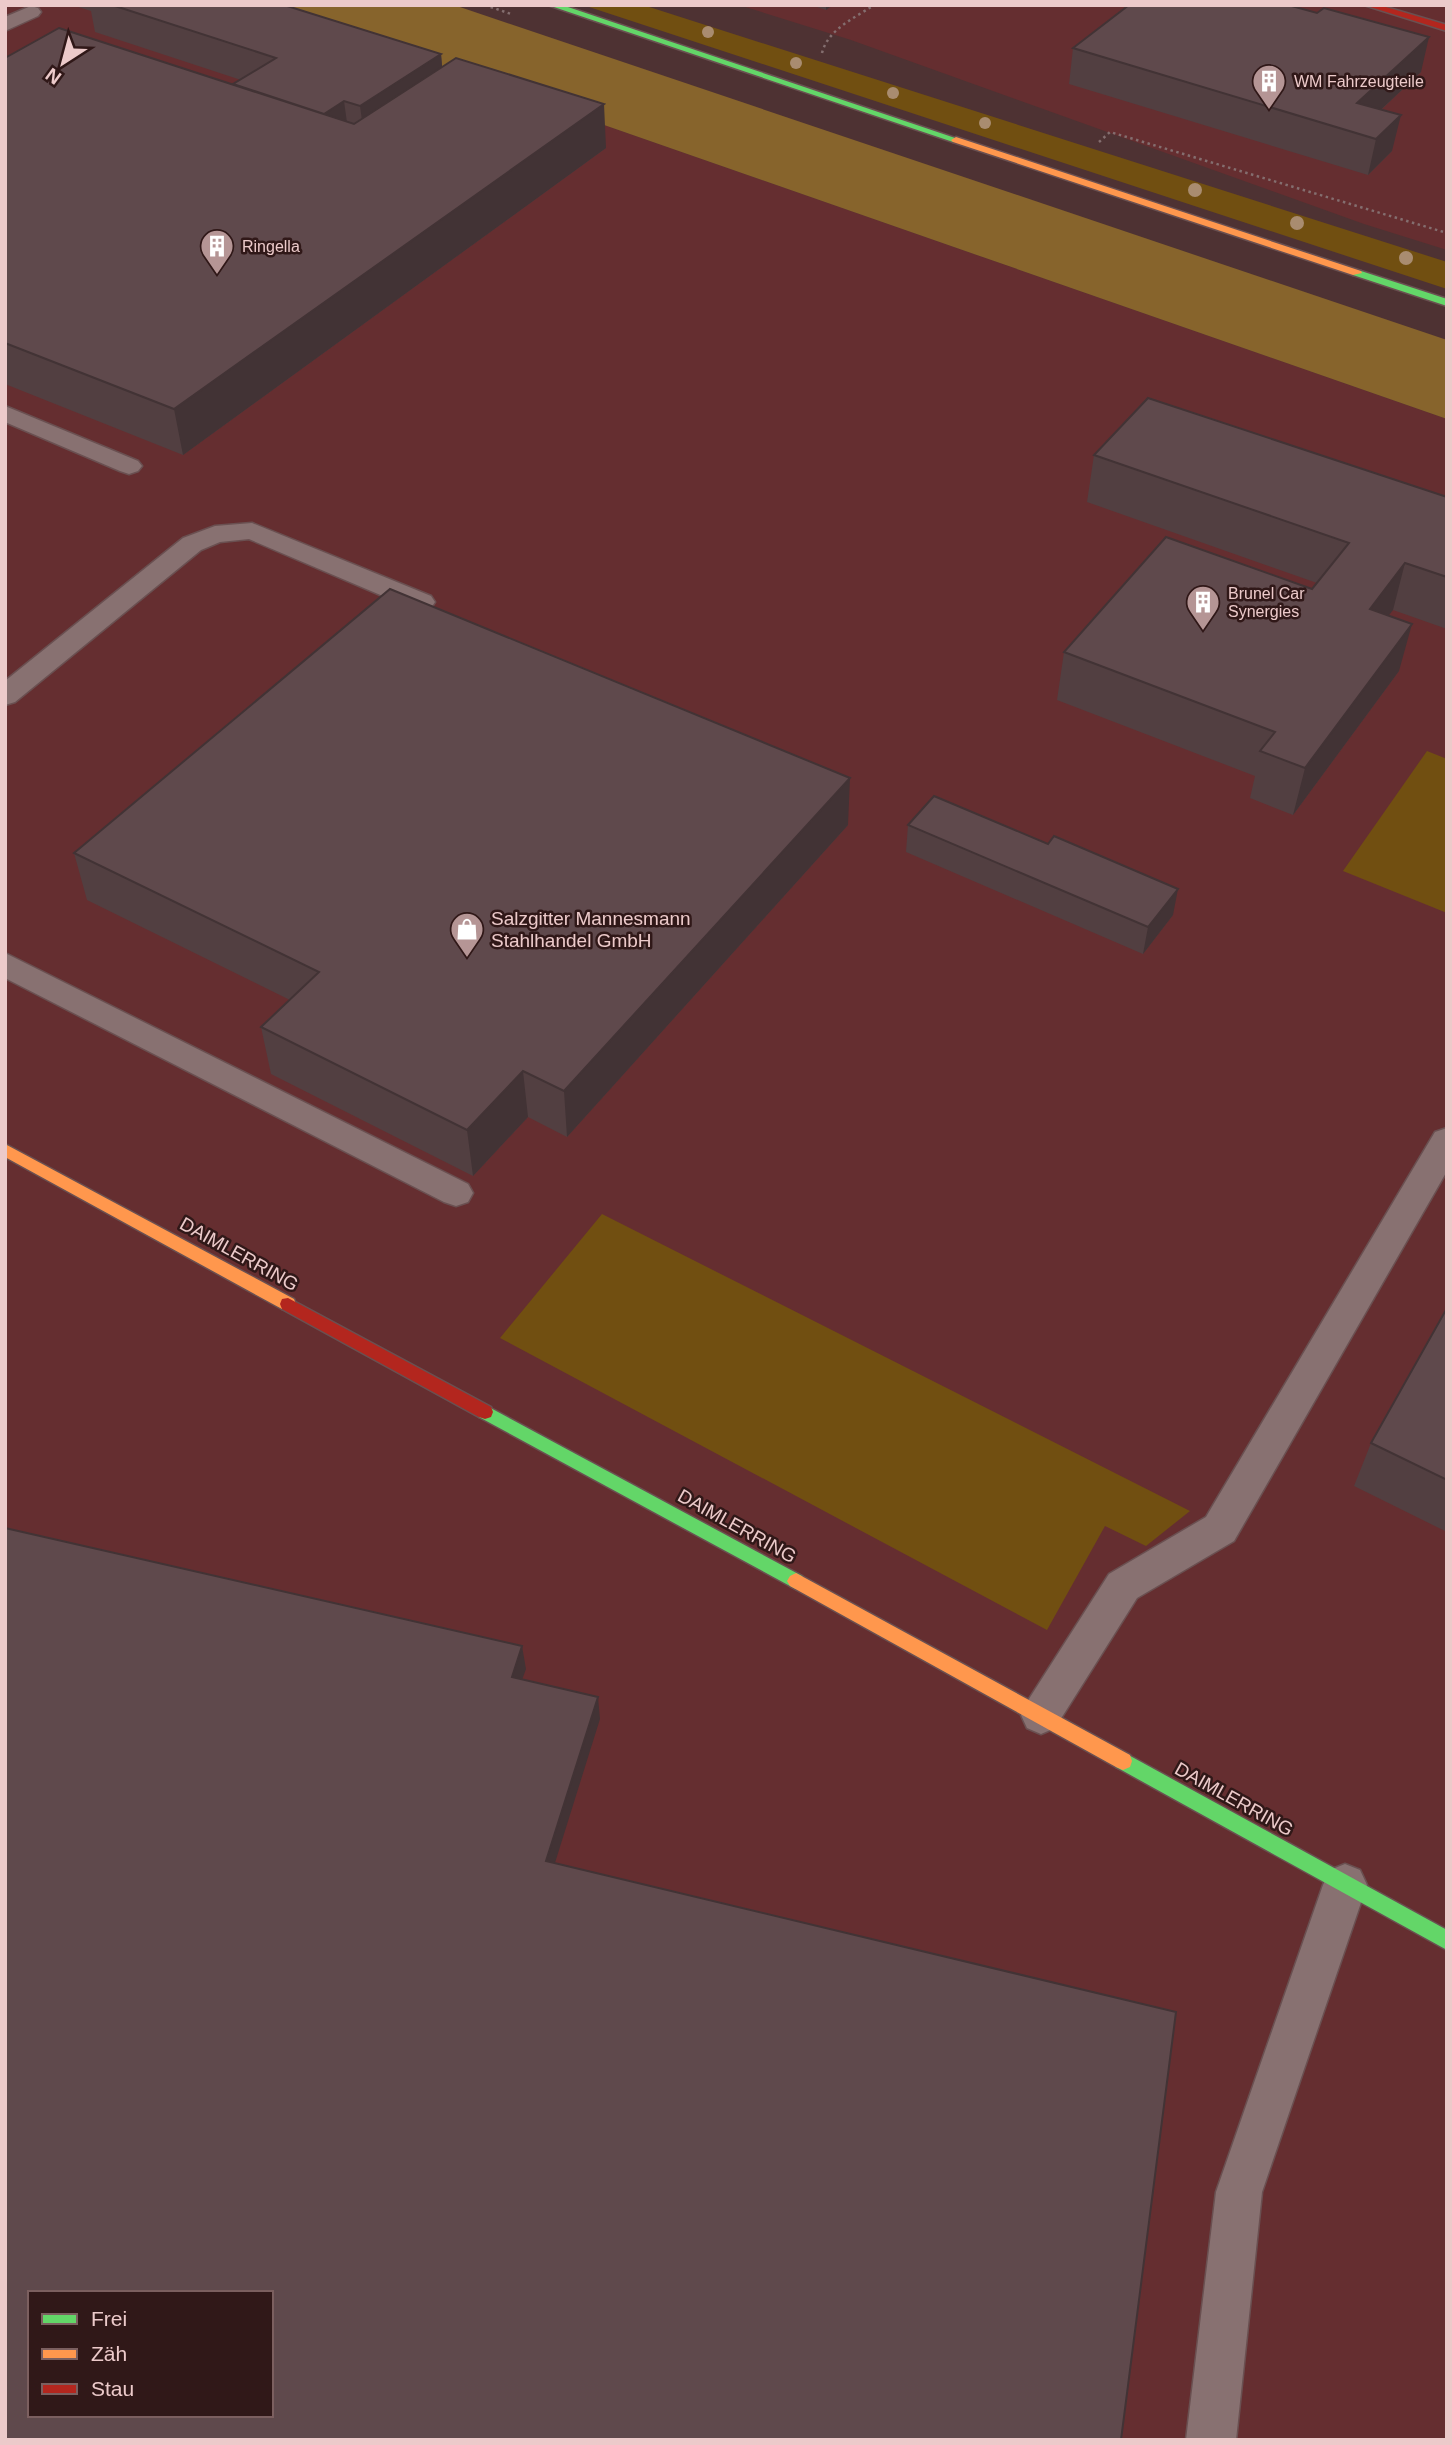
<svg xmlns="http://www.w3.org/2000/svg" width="1452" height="2445" font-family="Arial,sans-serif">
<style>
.built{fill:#652e30;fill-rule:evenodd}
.green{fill:#714f11}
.forest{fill:#87642c}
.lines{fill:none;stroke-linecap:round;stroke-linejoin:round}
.lane-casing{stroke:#6a5051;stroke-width:3}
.fast-casing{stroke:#6a5051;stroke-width:3}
.slow-casing{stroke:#6a5051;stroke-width:3}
.jam-casing{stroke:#6a5051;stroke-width:3}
.path{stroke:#846e6f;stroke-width:2.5;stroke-dasharray:2.5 3.5;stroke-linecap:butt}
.lane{fill:#887171;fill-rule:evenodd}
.fast{fill:#63d668;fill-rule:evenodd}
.slow{fill:#ff974d;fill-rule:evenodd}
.jam{fill:#b3261e;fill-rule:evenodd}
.tree{fill:#a98c70}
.wall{fill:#523f41}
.shaded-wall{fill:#423335}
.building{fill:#5f494c;stroke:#423335;stroke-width:2;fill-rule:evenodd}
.labels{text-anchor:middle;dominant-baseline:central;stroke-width:5;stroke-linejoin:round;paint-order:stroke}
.far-poi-label{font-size:16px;fill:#eccaca;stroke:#301818;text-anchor:start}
.poi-label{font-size:19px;fill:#eccaca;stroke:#301818;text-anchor:start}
.street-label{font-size:19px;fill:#eccaca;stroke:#301818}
</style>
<rect width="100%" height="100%" fill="#4e3233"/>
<!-- built -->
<path class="built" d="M5,5H260L1447,419V2440H5ZM30,2293H271V2415H30Z
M739,5H1447V250L1364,224L851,40Z"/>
<!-- green -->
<path class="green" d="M583,5H643L1447,262V289Z
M1427,751L1447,759V913L1343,871Z
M602,1214L1190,1511L1146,1546L1105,1526L1047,1630L500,1338Z"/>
<!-- forest -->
<path class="forest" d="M260,5H454L1447,340V419Z"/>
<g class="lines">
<defs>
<path id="lane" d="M31,6L38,8L41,12L38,16L5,31V17Z
M5,406L138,461L142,466L138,471L129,474L120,471L5,422Z
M252,523L431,596L435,602L431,608L421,610L411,608L249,539L220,542L201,550L15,702L5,705V681L183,538L215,526Z
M5,953L468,1184L473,1193L468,1202L456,1206L444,1202L5,978Z
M1447,1128V1171L1234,1541L1137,1598L1055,1728L1041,1734L1027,1728L1021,1715L1027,1702L1109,1574L1206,1517L1435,1132Z
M1345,1864L1360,1870L1367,1885L1262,2192L1236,2440H1186L1216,2192L1323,1885L1330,1870Z"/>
<path id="fast" d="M548,5H562L961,140L953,142Z
M1353,271H1361L1447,299V306L1353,275Z
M485,1405L802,1576L805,1581L802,1586L796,1589L790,1586L479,1417L477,1412L479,1407Z
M1123,1752L1447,1930V1950L1116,1767L1114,1761L1116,1755Z"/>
<path id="slow" d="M956,137L1361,271L1362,273L1353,275L953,142L951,140Z
M5,1144L294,1299L296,1304L294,1309H282L5,1157Z
M796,1573L1130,1755L1132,1761L1130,1767L1123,1770L1116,1767L790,1586L787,1581L790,1576Z"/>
<path id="jam" d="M1364,5H1379L1447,25V31Z
M288,1298L491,1407L493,1412L491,1417L485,1419L479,1417L282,1309L280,1304L282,1299Z"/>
</defs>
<!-- lane casing -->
<use href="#lane" class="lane-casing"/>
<!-- fast casing -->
<use href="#fast" class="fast-casing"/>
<!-- slow casing -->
<use href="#slow" class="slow-casing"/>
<!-- jam casing -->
<use href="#jam" class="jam-casing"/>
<!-- path -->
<path class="path" d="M485,5L511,14
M822,53C828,29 855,18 874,5
M1099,142L1110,132L1447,233"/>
<!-- lane -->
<use href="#lane" class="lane"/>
<!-- fast -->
<use href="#fast" class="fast"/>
<!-- slow -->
<use href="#slow" class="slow"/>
<!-- jam -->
<use href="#jam" class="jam"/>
</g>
<!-- trees -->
<g class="tree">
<circle cx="708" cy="32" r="6"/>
<circle cx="796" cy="63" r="6"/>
<circle cx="893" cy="93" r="6"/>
<circle cx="985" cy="123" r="6"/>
<circle cx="1195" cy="190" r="7"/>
<circle cx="1297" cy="223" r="7"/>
<circle cx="1406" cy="258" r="7"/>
</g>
<!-- wall -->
<path class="wall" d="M72,5H284L441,54L442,67L606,148L183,455L5,384V58L233,84L241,80L95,32L91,11Z
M811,5H833L826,10Z
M1073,48L1421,72L1381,110L1392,151L1368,175L1069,84Z
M1094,455L1447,497V629L1393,610L1388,615L1399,671L1293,815L1250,798L1255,776L1057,700L1064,652L1312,589L1317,583L1087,502Z
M848,825L567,1137L528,1117L473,1176L271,1074L261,1027L290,1000L87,900L74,853Z
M908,825L1173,915L1143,954L906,852Z
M1447,1308V1532L1354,1486L1371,1443Z"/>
<!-- shaded-wall -->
<path class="shaded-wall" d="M826,5H833L826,10Z
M1429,37L1421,72L1356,133L1357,103Z
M441,54L444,89L365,142L360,106Z
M344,101L349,137L315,120Z
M604,104L606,148L183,455L174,409Z
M1401,115L1392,151L1368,175L1376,139Z
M1405,563L1393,610L1358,656L1370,609Z
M1412,624L1399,671L1293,815L1305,768Z
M850,778L848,825L567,1137L564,1091Z
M1178,889L1173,915L1143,954L1148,927Z
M523,1071L528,1117L473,1176L467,1130Z
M522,1646L526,1669L515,1699L512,1677Z
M598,1697L600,1719L549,1882L546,1861Z"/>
<!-- building -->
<path class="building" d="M112,5H284L441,54L360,106L344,101L324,114L233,84L276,58Z
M1129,5H1288L1317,13L1324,8L1429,37L1357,103L1401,115L1376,139L1073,48Z
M59,28L354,124L456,58L604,104L174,409L5,343V58Z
M1148,398L1447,497V577L1405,563L1370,609L1412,624L1305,768L1260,751L1275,732L1064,652L1166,537L1312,589L1349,543L1094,455Z
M390,589L850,778L564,1091L523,1071L467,1130L261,1027L319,972L74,853Z
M934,796L1048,844L1054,836L1178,889L1148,927L908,825Z
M1447,1308V1480L1371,1443Z
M5,1528L522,1646L512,1677L598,1697L546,1861L1176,2012L1121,2440H5ZM30,2293H271V2415H30Z"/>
<!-- icons -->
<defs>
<symbol id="building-pin" viewBox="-11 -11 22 30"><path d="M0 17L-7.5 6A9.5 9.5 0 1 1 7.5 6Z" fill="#b59595" stroke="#301818"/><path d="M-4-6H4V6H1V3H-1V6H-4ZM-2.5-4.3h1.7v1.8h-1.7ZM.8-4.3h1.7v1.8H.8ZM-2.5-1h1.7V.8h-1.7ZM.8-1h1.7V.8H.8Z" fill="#fff"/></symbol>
<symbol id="shop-pin" viewBox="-11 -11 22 30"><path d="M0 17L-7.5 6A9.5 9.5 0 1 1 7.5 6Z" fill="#b59595" stroke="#301818"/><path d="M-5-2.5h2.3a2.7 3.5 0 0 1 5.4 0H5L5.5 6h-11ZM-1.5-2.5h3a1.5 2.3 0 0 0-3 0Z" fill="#fff"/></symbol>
</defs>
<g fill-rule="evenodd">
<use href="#building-pin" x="1250" y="62" width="38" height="52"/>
<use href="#building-pin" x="198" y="227" width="38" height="52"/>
<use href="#building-pin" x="1184" y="583" width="38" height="52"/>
<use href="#shop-pin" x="448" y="910" width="38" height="52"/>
</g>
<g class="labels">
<!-- far-poi labels -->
<g class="far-poi-label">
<text x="1294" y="81">WM Fahrzeugteile</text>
<text x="242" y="246">Ringella</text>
<text x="1228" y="593">Brunel Car<tspan x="1228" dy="18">Synergies</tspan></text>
</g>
<!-- poi labels -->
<g class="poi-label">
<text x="491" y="918">Salzgitter Mannesmann<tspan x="491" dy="22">Stahlhandel GmbH</tspan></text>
</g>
<!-- street labels -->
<g class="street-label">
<text transform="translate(239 1254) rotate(29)">DAIMLERRING</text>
<text transform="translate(737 1526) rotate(29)">DAIMLERRING</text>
<text transform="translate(1234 1799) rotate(29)">DAIMLERRING</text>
</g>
</g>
<!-- border -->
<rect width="1452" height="2445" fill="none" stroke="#eccaca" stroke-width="14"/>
<!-- legend -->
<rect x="28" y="2291" width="245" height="126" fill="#301818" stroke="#7b5f5f" stroke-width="2"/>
<rect x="42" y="2314" width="35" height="10" fill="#63d668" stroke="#7b5f5f" stroke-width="2"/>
<text x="91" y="2326" font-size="21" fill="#eccaca">Frei</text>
<rect x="42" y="2349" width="35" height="10" fill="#ff974d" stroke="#7b5f5f" stroke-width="2"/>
<text x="91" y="2361" font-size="21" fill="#eccaca">Zäh</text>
<rect x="42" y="2384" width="35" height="10" fill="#b3261e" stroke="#7b5f5f" stroke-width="2"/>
<text x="91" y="2396" font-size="21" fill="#eccaca">Stau</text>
<!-- north arrow -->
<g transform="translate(63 63) rotate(216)" stroke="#301818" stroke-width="5" paint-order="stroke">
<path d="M0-5L12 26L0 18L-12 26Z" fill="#eccaca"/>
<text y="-10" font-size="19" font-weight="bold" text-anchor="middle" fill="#eccaca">N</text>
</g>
</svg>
